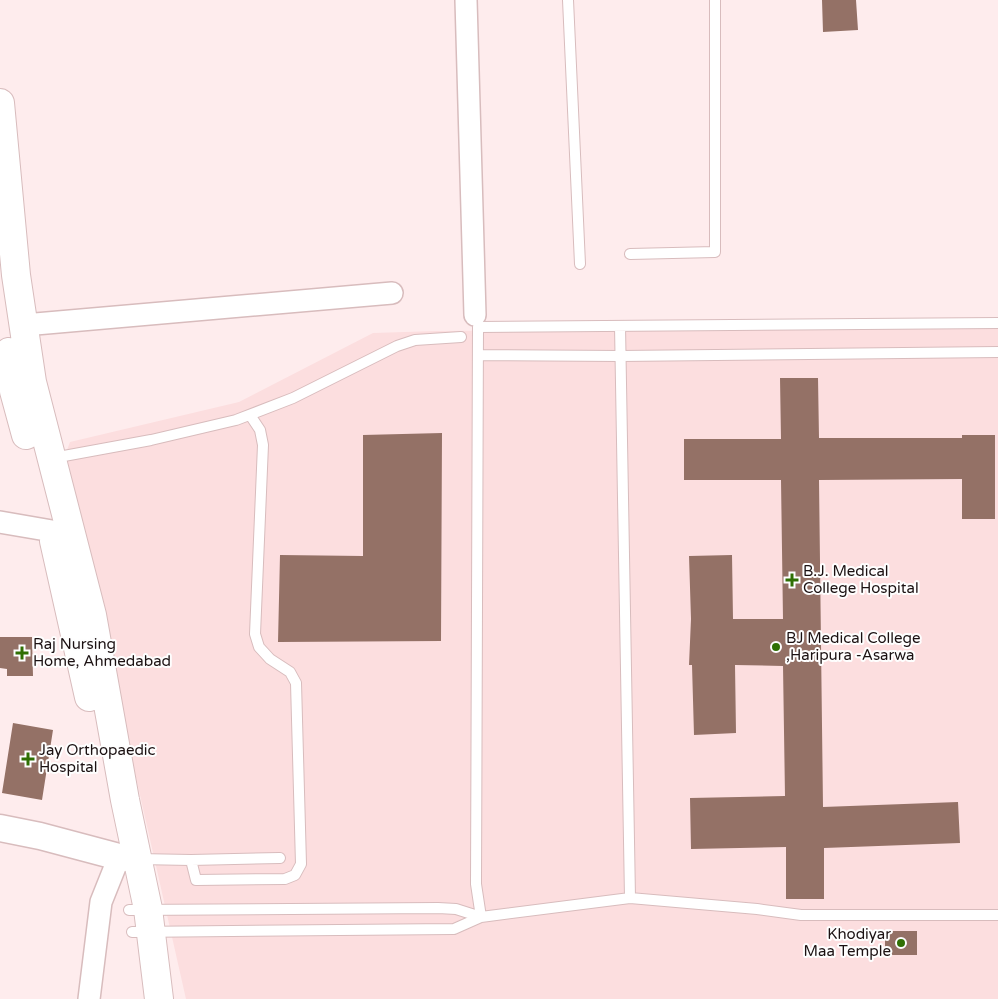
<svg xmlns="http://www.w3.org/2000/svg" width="998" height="999" font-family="'Varela Round',sans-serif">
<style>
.built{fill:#fcdedf}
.building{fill:#947166}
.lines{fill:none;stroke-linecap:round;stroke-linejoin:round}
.service-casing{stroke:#d8bcbd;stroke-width:12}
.minor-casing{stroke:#d8bcbd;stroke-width:24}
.tertiary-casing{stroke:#d8bcbd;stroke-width:29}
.secondary-casing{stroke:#d8bcbd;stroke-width:30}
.service{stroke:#fff;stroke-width:10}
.minor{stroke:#fff;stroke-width:21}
.tertiary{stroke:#fff;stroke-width:26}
.secondary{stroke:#fff;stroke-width:28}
.poi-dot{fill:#2f6f04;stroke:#fefefe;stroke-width:2}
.labels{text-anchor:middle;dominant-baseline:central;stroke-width:4;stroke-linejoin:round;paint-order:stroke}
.poi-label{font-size:15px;fill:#1b1112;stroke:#fefefe;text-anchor:start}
</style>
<rect width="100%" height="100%" fill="#feeced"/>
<!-- built -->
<path class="built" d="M998,327V999H186L64,458L70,442L239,402L373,333L437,331Z"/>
<!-- building -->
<path class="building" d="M822,0H856L858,30L823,32Z
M780,378H818L819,438H962V435H995V519H962V479L819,480L823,807L958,802L960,843L824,848V899H786V847L691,849L690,798L785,796L783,666L735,665L736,733L694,735L692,665H689L691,619L689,556L732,555L733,619H783L781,480H684V439H781Z
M442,433L441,641L278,642L280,555L363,556V435Z
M0,637H32L33,676H7V669L0,668Z
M13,723L53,730L42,800L2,793Z
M885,931H917V955H885Z"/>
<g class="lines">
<defs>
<path id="service" d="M568,0L580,264
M630,254L715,252V0
M620,326L630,898
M479,355L620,356L998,352
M53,458L151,440L236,420L293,398L397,346L415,340L461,337
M138,859L191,860L196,880L285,879L295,875L301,864L296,683L290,672L270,659L259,647L255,634L263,445L260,430L250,415
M191,860L280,858
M129,910L438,908L456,909L481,917
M481,917L476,884L478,327L998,323
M132,932L454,929L481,917L630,898L757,909L801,915H998"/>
<path id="minor" d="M466,0L475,315
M24,325L392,293
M0,522L52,531
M89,999L101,902L119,857"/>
<path id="tertiary" d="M0,828L40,836L119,857L137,859"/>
<path id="secondary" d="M0,103L16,275L32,382L92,615L125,800L148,909L159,999
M9,352L14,391L26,435
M54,541L89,697"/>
</defs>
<!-- service casing -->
<use href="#service" class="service-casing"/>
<!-- minor casing -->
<use href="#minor" class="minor-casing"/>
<!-- tertiary casing -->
<use href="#tertiary" class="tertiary-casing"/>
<!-- secondary casing -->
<use href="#secondary" class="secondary-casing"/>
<!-- service -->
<use href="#service" class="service"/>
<!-- minor -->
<use href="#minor" class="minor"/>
<!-- tertiary -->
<use href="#tertiary" class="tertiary"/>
<!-- secondary -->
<use href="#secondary" class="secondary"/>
</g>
<!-- markers -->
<g class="poi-dot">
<path d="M789.5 572.5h5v5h5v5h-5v5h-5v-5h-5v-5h5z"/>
<circle cx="776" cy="647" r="5"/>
<path d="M19.5 645.5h5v5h5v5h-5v5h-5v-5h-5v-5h5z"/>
<path d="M25.5 751.5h5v5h5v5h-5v5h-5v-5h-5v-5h5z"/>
<circle cx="901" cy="943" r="5"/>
</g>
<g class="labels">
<!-- poi labels -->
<g class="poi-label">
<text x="803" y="571">B.J. Medical<tspan x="803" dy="17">College Hospital</tspan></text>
<text x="786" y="638">BJ Medical College<tspan x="786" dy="17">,Haripura -Asarwa</tspan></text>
<text x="33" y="644">Raj Nursing<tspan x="33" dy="17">Home, Ahmedabad</tspan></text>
<text x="39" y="750">Jay Orthopaedic<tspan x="39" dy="17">Hospital</tspan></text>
<text x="891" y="934" text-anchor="end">Khodiyar<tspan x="891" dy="17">Maa Temple</tspan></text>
</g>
</g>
</svg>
